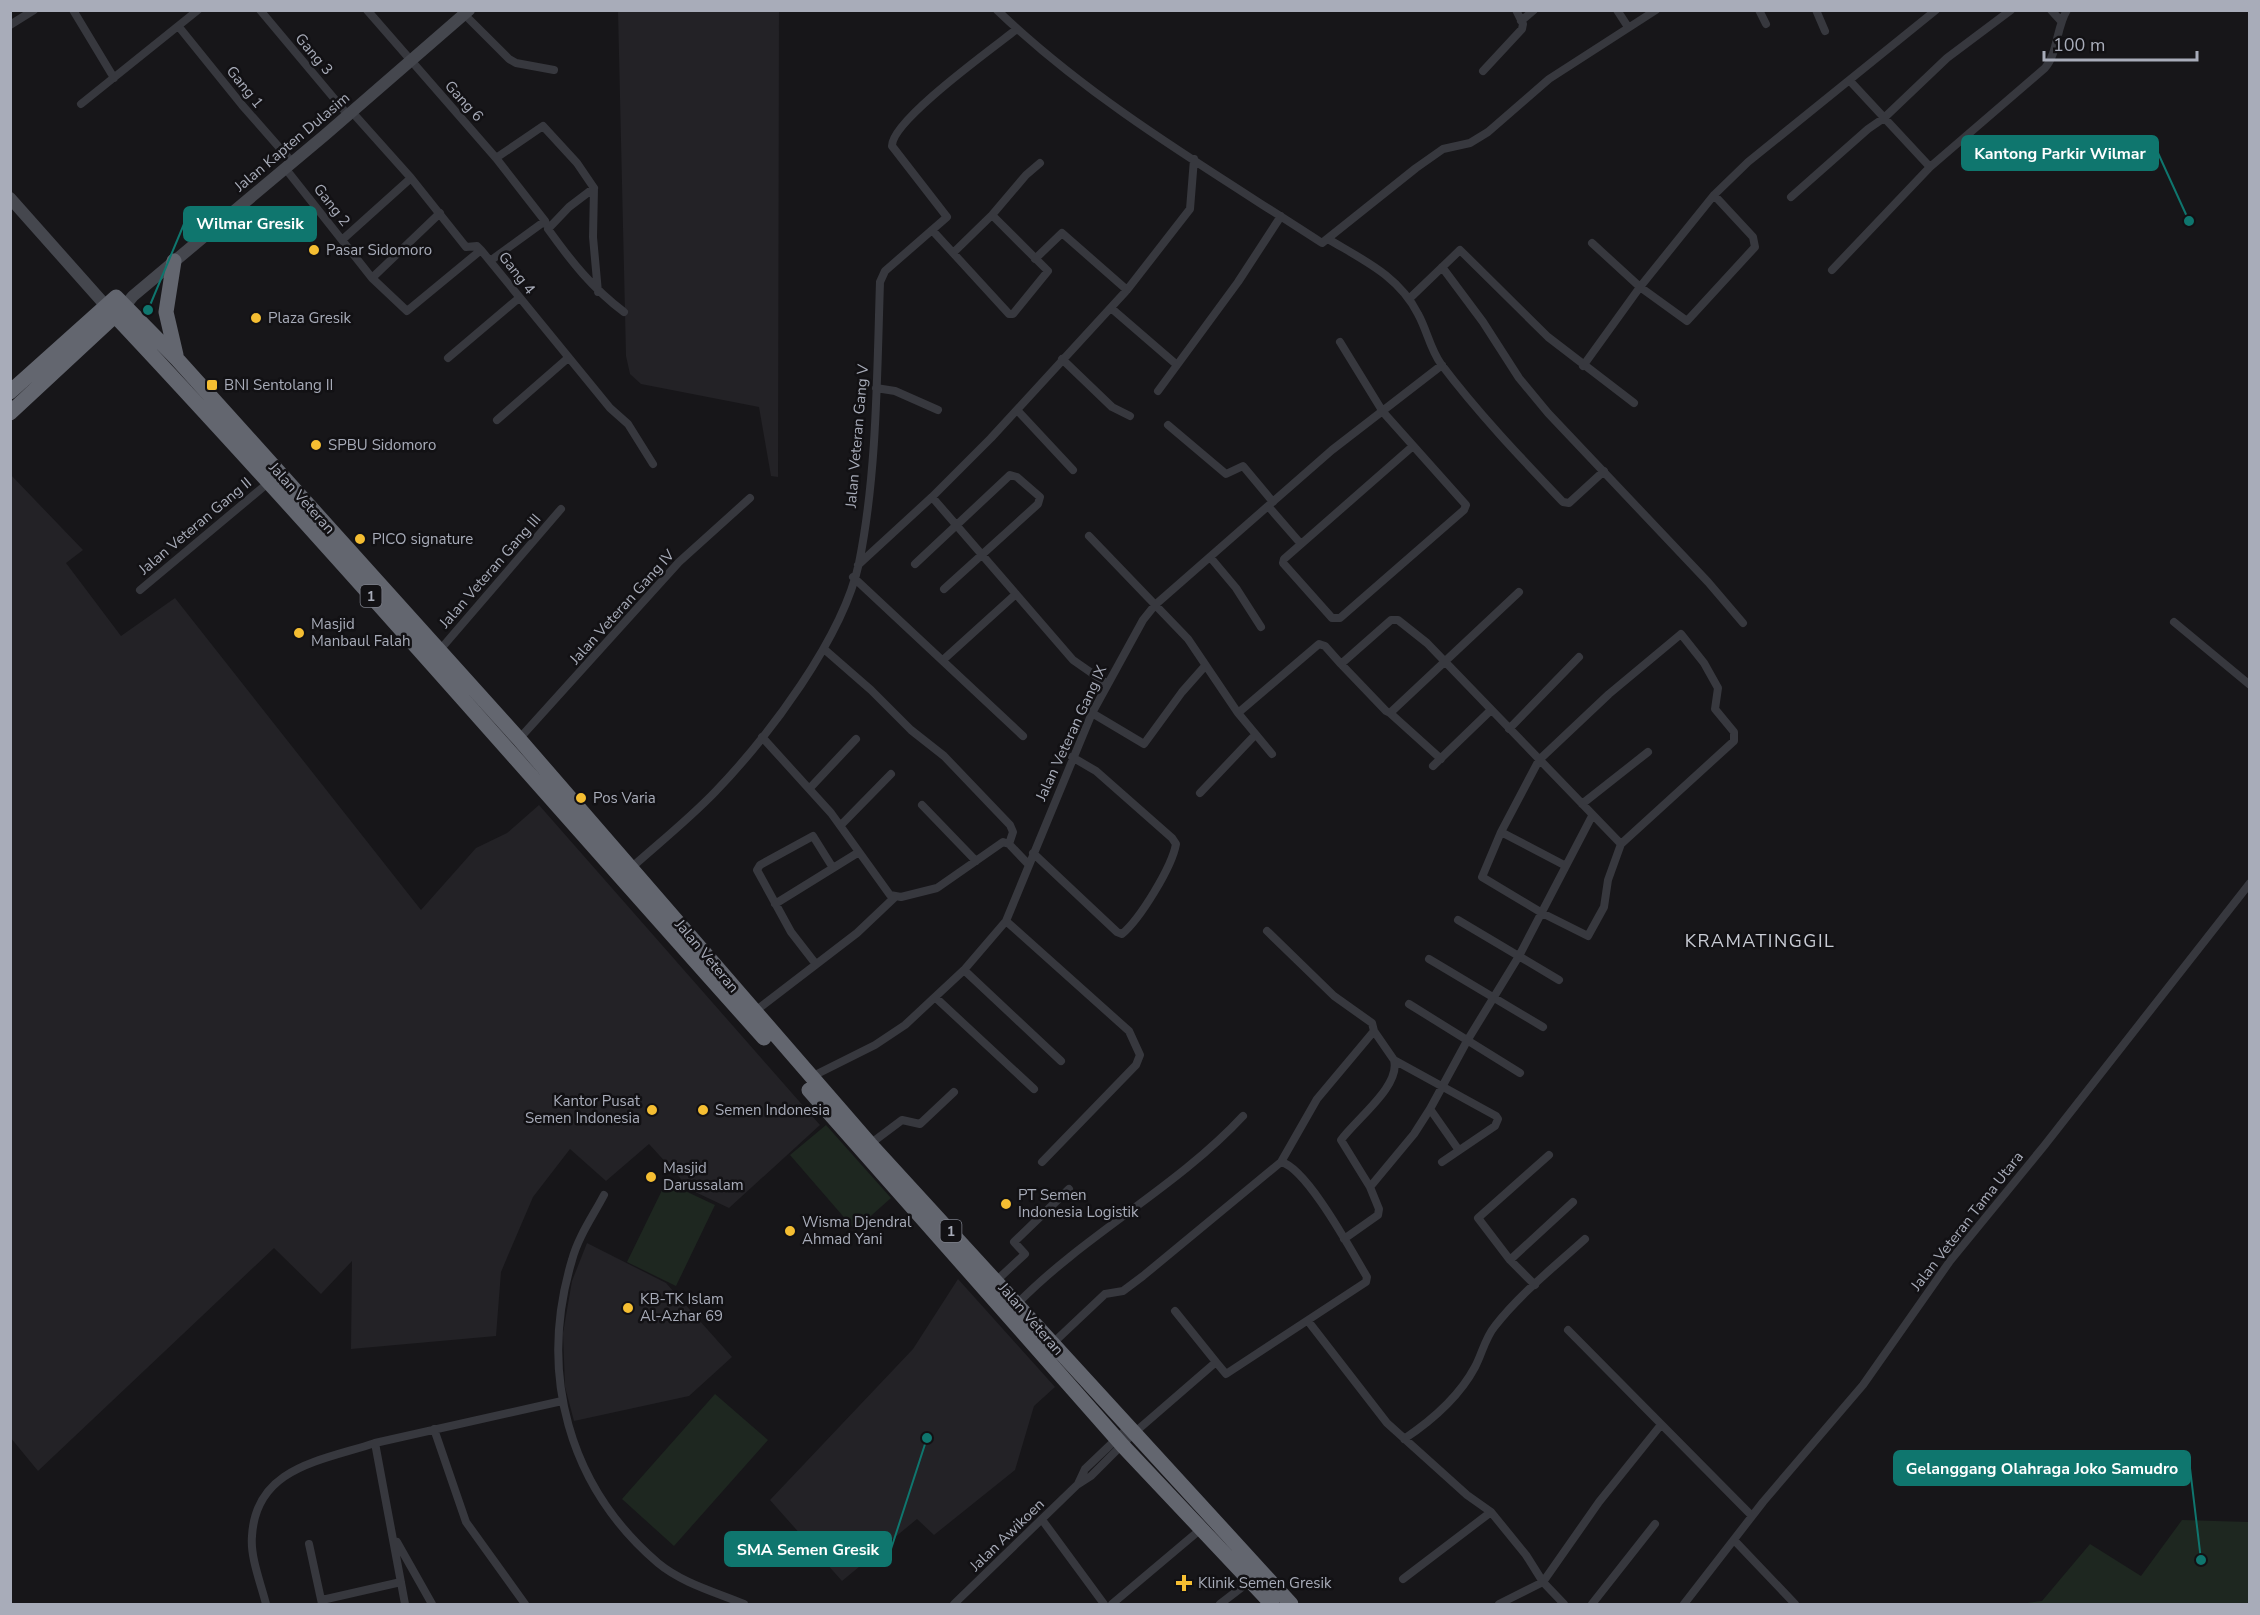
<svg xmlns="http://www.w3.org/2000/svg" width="2260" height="1615" font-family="'Nunito Sans',sans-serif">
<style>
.built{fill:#232226}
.green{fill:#1e2720}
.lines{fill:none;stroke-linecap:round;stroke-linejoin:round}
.street{stroke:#37383e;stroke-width:8}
.secondary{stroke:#45474e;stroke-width:12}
.highway{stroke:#63666f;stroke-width:15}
.poi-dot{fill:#f5be32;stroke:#121114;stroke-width:2}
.labels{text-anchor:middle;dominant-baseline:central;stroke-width:5;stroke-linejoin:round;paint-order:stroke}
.shield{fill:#121114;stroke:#7b7e88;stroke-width:1.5}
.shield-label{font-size:14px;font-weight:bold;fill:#a8acb9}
.street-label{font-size:15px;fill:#a8acb9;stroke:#121114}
.poi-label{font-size:15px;fill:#a8acb9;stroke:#121114;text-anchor:start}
.quarter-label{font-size:18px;letter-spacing:1.5px;fill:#c9ccd5;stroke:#121114}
.leader{fill:none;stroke:#0f766e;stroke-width:2}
.callout-dot{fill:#0f766e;stroke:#121114;stroke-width:2}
.callout{fill:#0f766e;stroke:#0f766e;stroke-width:2}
.callout-label{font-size:16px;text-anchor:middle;font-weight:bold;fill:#fff}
</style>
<rect width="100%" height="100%" fill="#171619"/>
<!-- built -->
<path class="built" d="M618,11H779L778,477L771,476L759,407L641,384L630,374L626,356Z
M10,474L83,550L66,563L121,636L175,598L421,910L476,848L507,833L539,805L820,1125L729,1208L691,1190L649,1144L606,1181L570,1149L533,1197L509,1253L501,1272L496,1336L351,1349L352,1261L321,1294L274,1248L38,1471L10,1437Z
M587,1243L666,1283L732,1357L689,1396L574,1421L565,1387L563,1333L572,1281Z
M958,1279L1055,1387L1034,1406L1015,1470L934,1535L917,1519L842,1581L770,1500L913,1349Z"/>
<!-- green -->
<path class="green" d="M826,1125L891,1198L855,1230L790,1155Z
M666,1182L715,1205L676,1286L627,1262Z
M715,1394L768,1440L674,1546L622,1499Z
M2182,1520L2249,1522V1604H2020L2042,1601L2090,1544L2141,1576Z"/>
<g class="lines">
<!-- street -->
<path class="street" d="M73,10L114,78
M260,10L348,115
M367,10L496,158L545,221
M997,10C1094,103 1210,170 1322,243L1416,168L1443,149L1470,143L1488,132L1549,79L1656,10
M1617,10L1628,27
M1759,10L1766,24
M1816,10L1825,31
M2051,10L2061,21
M464,14L509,59L516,63L554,70
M1521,21L1534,10
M10,25L34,10
M179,27L242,105L292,162
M1483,71L1522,29L1523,24L1516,10
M1850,81L1930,167
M81,104L198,10
M352,112L411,178L466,247L477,246L481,250L610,408L628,424L653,464
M496,158L543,126L577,163L594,188L593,237L598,292
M285,168L372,278L407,311L481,250
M594,188L569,207L548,229C571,261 592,288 624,312
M1791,197L1868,129L1884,118L1947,58L2011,10
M932,230L1009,314H1013L1048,271L992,215
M1328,239C1363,260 1399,276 1418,314C1427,330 1430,349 1441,364C1478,413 1521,458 1563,502L1569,503L1604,471
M342,240L411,178
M1592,243L1640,287L1714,195L1748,162L1936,10
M953,253L992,215L1026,175L1040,163
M1035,259L1062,233L1127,290
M490,261L545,221L546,224
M1442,267L1483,322L1519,378L1548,413L1708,582L1743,623
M1832,270L1930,167L2045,68C2058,53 2056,28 2067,10
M372,278L440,213
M1409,299L1460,250L1548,337L1634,403
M1111,308L1177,365
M1340,342L1383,412L1466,505L1464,510L1340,618H1332L1283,563L1284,559L1413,446
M448,358L519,298
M1062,359L1112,407L1130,416
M1583,366L1640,287L1687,321L1755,247L1753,237L1714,195
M876,388L895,391L938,410
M1158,391L1238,282L1281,216
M1017,410L1073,470
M497,420L568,358
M1168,425L1226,474L1243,466L1273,502
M932,497L1073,660L1106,683
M1268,506L1301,544
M1089,536L1188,639L1238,713L1319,644L1325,646L1341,664L1391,620H1398L1427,643L1621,844L1734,741V732L1715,709L1718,688L1704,663L1681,634L1609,694L1539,760L1501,832L1566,866
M1210,557L1236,588L1261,627
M915,564L1010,475L1017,477L1040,497L1038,504L944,589
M858,565L932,497L991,438L1127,290L1190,209L1194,159
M853,577L1023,736
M140,590L268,483
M2174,622L2250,685
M824,649L871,690L911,730L944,756L1010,825L1013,832L1009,844
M439,651L561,509
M943,660L1016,594
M1341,664L1386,711L1390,713L1519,592
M1092,713L1144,744L1182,692L1205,666
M1238,713L1272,754
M1390,713L1441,759
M1509,729L1579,657
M762,737L831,813L890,895L901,897L937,888L1003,842L1009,844L1029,865
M519,739L679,562L750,498
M1433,766L1491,710
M810,788L856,739
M1200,793L1255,735
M1582,804L1648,752
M922,805L976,861
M841,825L891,774
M1501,832L1482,877L1542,913L1588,936L1604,907L1608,880L1621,844
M1033,853L1117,932L1122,934C1140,919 1172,867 1176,844L1172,838L1096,771L1072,757
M631,868C659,843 689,819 715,792C768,737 843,638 859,563C877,474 877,373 880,282L885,271L947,217L892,146C891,121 993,48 1017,29
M775,904L859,852
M1458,920L1559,980
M1006,921L1129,1031L1140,1055L1136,1065L1042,1162
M1267,931L1334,996L1372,1023L1374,1031L1394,1060L1496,1116L1498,1119L1495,1126L1442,1162
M1429,959L1543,1027
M815,963L791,932L757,870L760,865L813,836L833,868
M964,970L1061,1061
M936,998L1034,1089
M1409,1004L1520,1073
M754,1012L857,933L895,897
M811,1077L875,1045L905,1025L964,970L1006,921L1092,713L1143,620L1155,605L1332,450L1442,365
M1430,1109L1458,1149
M870,1144L902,1120L920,1124L954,1092
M1281,1162L1317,1099L1374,1031
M1370,1187L1341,1140C1356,1119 1401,1086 1394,1060
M604,1195C593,1216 578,1237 572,1260C538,1373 568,1486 658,1563C682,1583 715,1592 744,1604
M1344,1239L1378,1215L1379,1209L1370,1187L1414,1134L1430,1109L1467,1041L1519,956L1592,816
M1510,1260L1573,1202
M997,1280L1025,1254L1014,1242L1069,1189
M1535,1285L1510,1260L1478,1218L1549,1155
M1018,1303C1087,1233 1176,1188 1243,1116
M1175,1311L1216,1362
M1308,1321L1387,1423L1467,1495L1491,1512L1526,1555L1543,1582L1564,1604
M1568,1330L1752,1516
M434,1429L466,1522L525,1604
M1404,1439C1431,1421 1459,1397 1475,1367C1482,1354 1485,1338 1495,1326C1520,1294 1554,1267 1585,1239
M1078,1484L1085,1469L1128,1428
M1043,1521L1104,1604
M1734,1540L1795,1604
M397,1542L432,1604
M309,1544L322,1604
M1403,1579L1491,1512
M322,1600L401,1582
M266,1604C261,1584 250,1557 252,1536C256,1467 321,1461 375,1443
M405,1604L375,1443L562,1401
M954,1604L1077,1485L1091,1476L1134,1433L1216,1362L1226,1374L1366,1282L1367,1277C1352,1252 1307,1168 1281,1162L1143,1276L1123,1291L1105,1294L1052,1344
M1112,1604L1201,1529
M1220,1604L1250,1581
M1499,1604L1543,1582L1599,1502L1660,1426
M1592,1604L1655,1524
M1684,1604L1763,1502L1863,1385L1950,1261L2044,1146L2250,883"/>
<!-- secondary -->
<path class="secondary" d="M10,198L106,306
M124,307L133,296L325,135L469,10"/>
<!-- highway -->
<path class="highway" d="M174,261L166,312L176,355
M106,306C331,545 545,794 764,1038
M10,392L116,297L177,359L519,739L870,1144L1291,1604
M10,413L122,309
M809,1090L1123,1446L1272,1604"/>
</g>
<!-- markers -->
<g class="poi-dot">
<circle cx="314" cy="250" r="6"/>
<circle cx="256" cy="318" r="6"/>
<rect x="206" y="379" width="12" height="12" rx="3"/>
<circle cx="316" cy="445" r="6"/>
<circle cx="360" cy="539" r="6"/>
<circle cx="299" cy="633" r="6"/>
<circle cx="581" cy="798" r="6"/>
<circle cx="652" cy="1110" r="6"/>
<circle cx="703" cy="1110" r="6"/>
<circle cx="651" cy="1177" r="6"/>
<circle cx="1006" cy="1204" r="6"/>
<circle cx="790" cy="1231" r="6"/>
<circle cx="628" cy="1308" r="6"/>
<path d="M1181 1574h6v6h6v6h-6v6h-6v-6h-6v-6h6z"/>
</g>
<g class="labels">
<!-- shield labels -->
<g class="shield">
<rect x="360.5" y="585" width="21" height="22" rx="4.5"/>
<rect x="940.5" y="1220" width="21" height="22" rx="4.5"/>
</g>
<g class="shield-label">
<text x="371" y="596">1</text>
<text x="951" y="1231">1</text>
</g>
<!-- street labels -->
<g class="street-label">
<text transform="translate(314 54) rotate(50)">Gang 3</text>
<text transform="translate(245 87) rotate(51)">Gang 1</text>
<text transform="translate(464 101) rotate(48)">Gang 6</text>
<text transform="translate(292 142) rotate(-40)">Jalan Kapten Dulasim</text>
<text transform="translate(332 205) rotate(52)">Gang 2</text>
<text transform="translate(517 273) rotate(52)">Gang 4</text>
<text transform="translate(857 436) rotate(-85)">Jalan Veteran Gang V</text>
<text transform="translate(302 498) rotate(48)">Jalan Veteran</text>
<text transform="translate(195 526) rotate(-40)">Jalan Veteran Gang II</text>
<text transform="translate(490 571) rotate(-49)">Jalan Veteran Gang III</text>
<text transform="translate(622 607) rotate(-48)">Jalan Veteran Gang IV</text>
<text transform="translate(1071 733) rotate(-65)">Jalan Veteran Gang IX</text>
<text transform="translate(707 956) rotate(50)">Jalan Veteran</text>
<text transform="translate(1967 1221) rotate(-52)">Jalan Veteran Tama Utara</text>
<text transform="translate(1031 1319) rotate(49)">Jalan Veteran</text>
<text transform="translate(1007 1535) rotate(-44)">Jalan Awikoen</text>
</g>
<!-- poi labels -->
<g class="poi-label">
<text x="326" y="250">Pasar Sidomoro</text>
<text x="268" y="318">Plaza Gresik</text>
<text x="224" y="385">BNI Sentolang II</text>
<text x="328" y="445">SPBU Sidomoro</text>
<text x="372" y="539">PICO signature</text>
<text x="311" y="624">Masjid<tspan x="311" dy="17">Manbaul Falah</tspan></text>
<text x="593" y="798">Pos Varia</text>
<text x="640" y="1101" text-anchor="end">Kantor Pusat<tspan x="640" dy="17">Semen Indonesia</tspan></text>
<text x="715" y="1110">Semen Indonesia</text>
<text x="663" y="1168">Masjid<tspan x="663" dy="17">Darussalam</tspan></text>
<text x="1018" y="1195">PT Semen<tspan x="1018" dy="17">Indonesia Logistik</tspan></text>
<text x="802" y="1222">Wisma Djendral<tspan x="802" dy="17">Ahmad Yani</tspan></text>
<text x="640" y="1299">KB-TK Islam<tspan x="640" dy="17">Al-Azhar 69</tspan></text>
<text x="1198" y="1583">Klinik Semen Gresik</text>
</g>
<!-- quarter labels -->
<g class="quarter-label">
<text x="1760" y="941">KRAMATINGGIL</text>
</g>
</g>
<!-- callouts -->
<path class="leader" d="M2189 221L2158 153M148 310L184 224M2201 1560L2190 1468M927 1438L891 1549"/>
<g class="callout-dot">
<circle cx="2189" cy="221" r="6"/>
<circle cx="148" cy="310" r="6"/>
<circle cx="2201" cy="1560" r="6"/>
<circle cx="927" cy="1438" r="6"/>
</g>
<g class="callout">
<rect x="1962" y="136" width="196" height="34" rx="6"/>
<rect x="184" y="207" width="132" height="34" rx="6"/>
<rect x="1894" y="1451" width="296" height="34" rx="6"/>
<rect x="725" y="1532" width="166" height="34" rx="6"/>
</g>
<g class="callout-label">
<text x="2060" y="159">Kantong Parkir Wilmar</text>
<text x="250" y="229">Wilmar Gresik</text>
<text x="2042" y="1474">Gelanggang Olahraga Joko Samudro</text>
<text x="808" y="1555">SMA Semen Gresik</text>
</g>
<!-- border -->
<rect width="2260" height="1615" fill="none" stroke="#a8acb9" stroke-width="24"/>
<!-- scale -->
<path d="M2044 51v9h153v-9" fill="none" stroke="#a8acb9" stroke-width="3"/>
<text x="2053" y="51" font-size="18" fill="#a8acb9" stroke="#121114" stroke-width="4.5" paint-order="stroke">100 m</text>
</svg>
